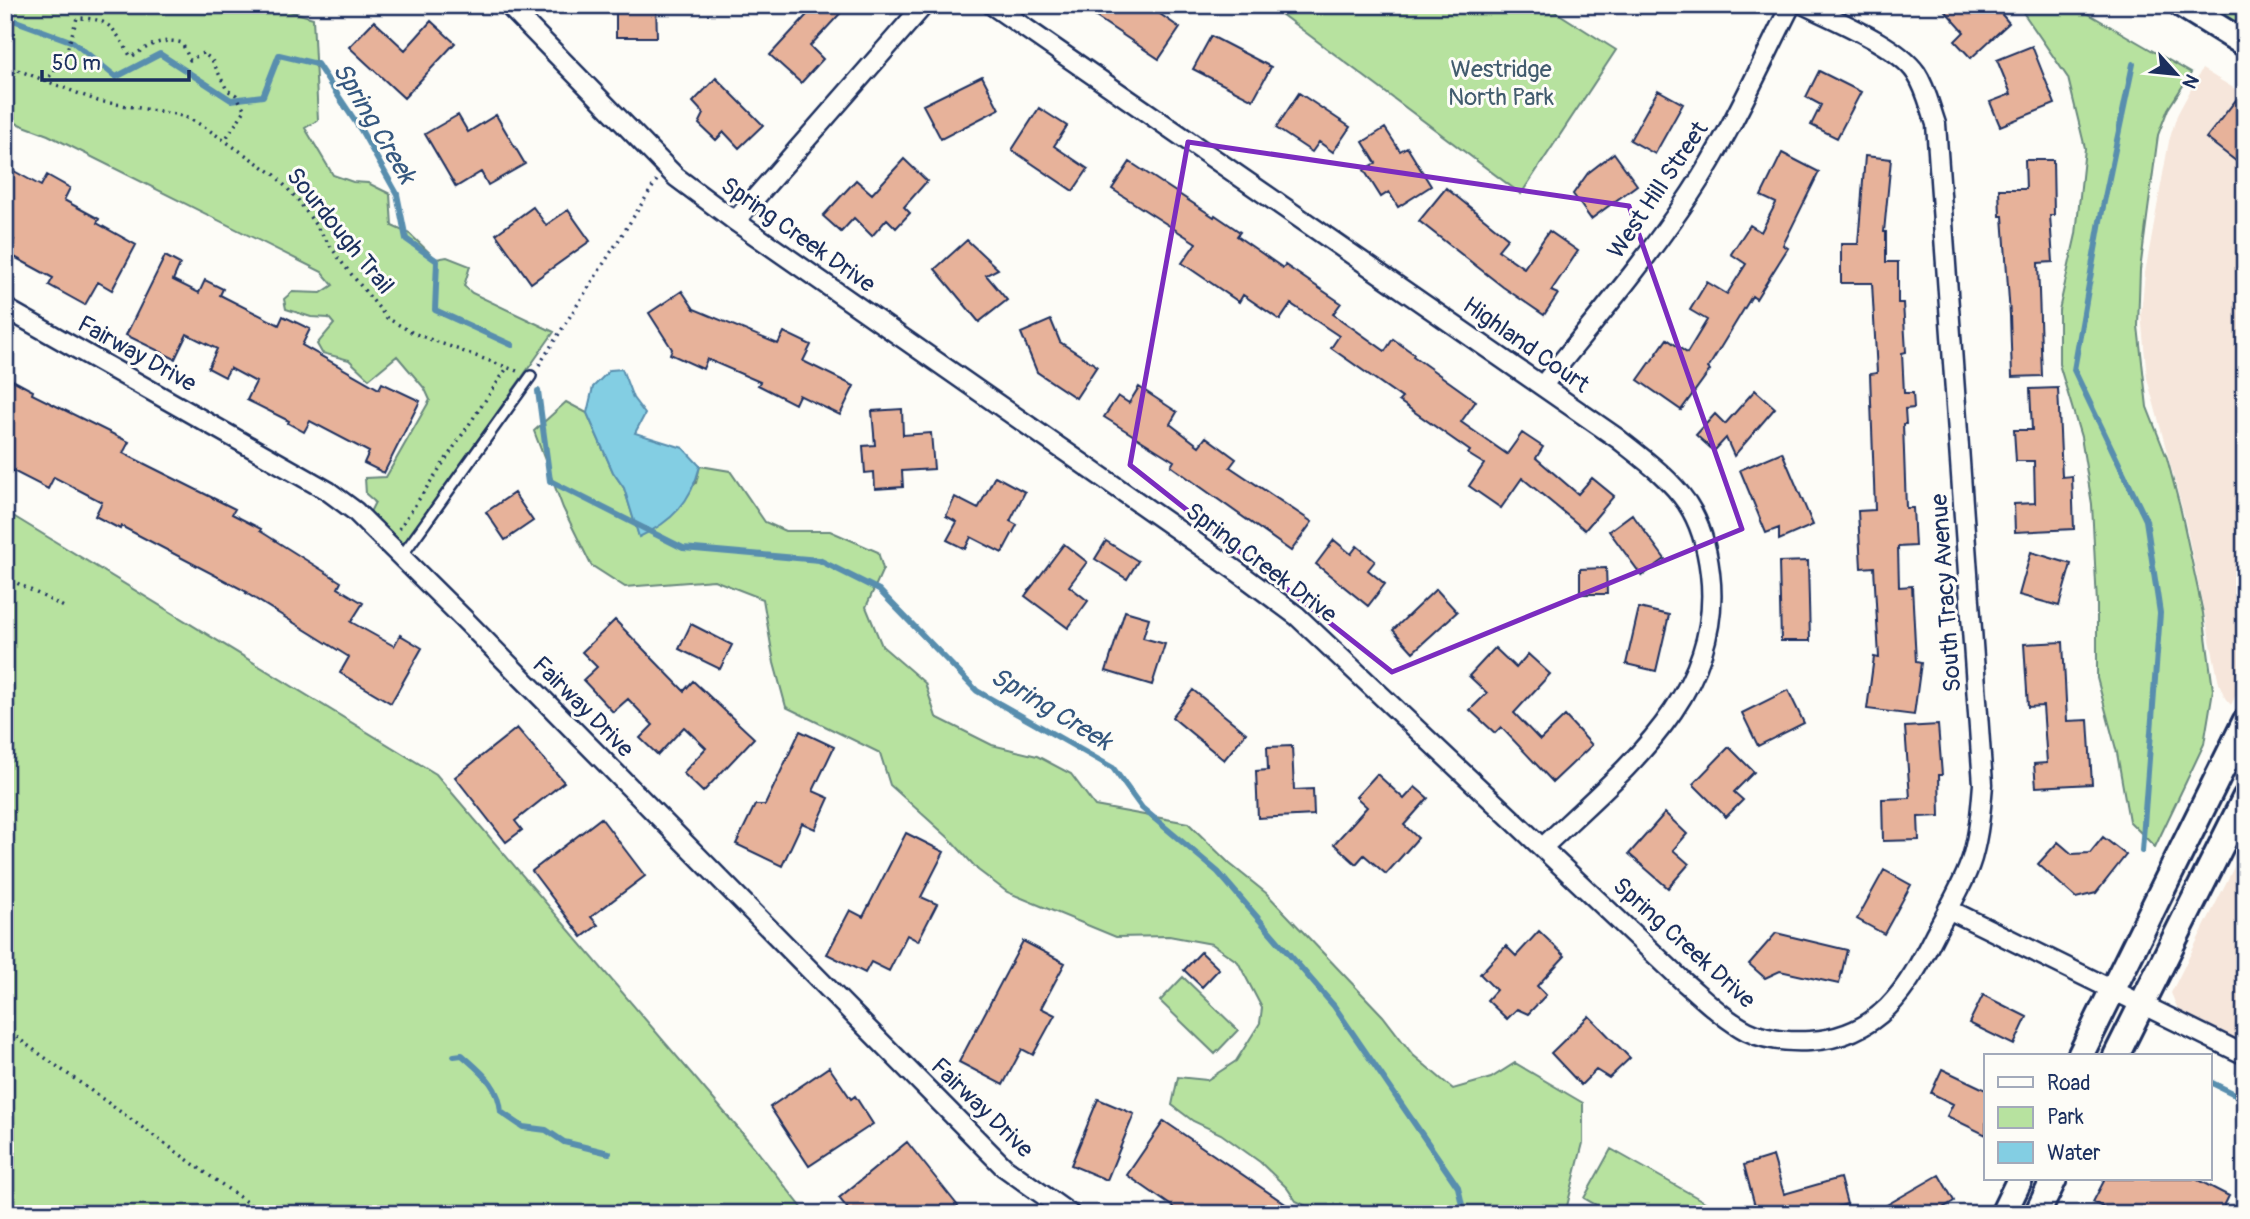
<svg xmlns="http://www.w3.org/2000/svg" width="2250" height="1219" font-family="Pangolin,sans-serif">
<style>
.built{fill:#f6e6db}
.green{fill:#b7e29f;stroke:#69887e;stroke-width:2}
.water{fill:#83cee3;stroke:#598eae;stroke-width:2}
.lines{fill:none;stroke-linecap:round;stroke-linejoin:round}
.stream{stroke:#598eae;stroke-width:6}
.building{fill:#e7b29a;stroke:#1b2f5e;stroke-width:2}
.service-casing{stroke:#1b2f5e;stroke-width:14}
.minor-casing{stroke:#1b2f5e;stroke-width:23}
.secondary-casing{stroke:#1b2f5e;stroke-width:30}
.path{stroke:#1b2f5e;stroke-width:3.5;stroke-dasharray:2 5;stroke-linecap:butt}
.service{stroke:#fdfcf7;stroke-width:9}
.minor{stroke:#fdfcf7;stroke-width:18}
.secondary{stroke:#fdfcf7;stroke-width:24}
.marked{fill:none;stroke:#7b2cbf;stroke-width:5;stroke-linejoin:round}
.labels{text-anchor:middle;dominant-baseline:central;stroke-width:6;stroke-linejoin:round;paint-order:stroke}
.park-label{font-size:24px;fill:#425c6e;stroke:#fdfcf7}
.street-label{font-size:24px;fill:#1b2f5e;stroke:#fdfcf7}
.water-label{font-size:26px;font-style:italic;fill:#35577f;stroke:#fdfcf7}
</style>
<rect width="100%" height="100%" fill="#fdfcf7"/>
<filter id="ink" filterUnits="userSpaceOnUse"><feTurbulence type="fractalNoise" baseFrequency=".0143" numOctaves="2"/><feDisplacementMap in="SourceGraphic" scale="14" xChannelSelector="R" yChannelSelector="G"/><feConvolveMatrix kernelMatrix="1 2 1 2 8 2 1 2 1" color-interpolation-filters="sRGB"/></filter>
<g filter="url(#ink)">
<!-- built -->
<path class="built" d="M2202,69L2245,95V676L2231,705L2225,698L2219,683L2184,515L2147,378L2141,314L2145,273L2169,141L2177,115Z
M2245,845V1045L2179,1012L2171,993Z"/>
<!-- green -->
<path class="green" d="M5,5H285L286,10L313,18L318,120L305,128L333,175L353,182L368,183L390,194L392,226L410,234L436,259L447,257L470,266L464,286L472,293L554,332L403,546L370,512L375,502L366,494L365,478L386,477L430,400L425,389L397,356L369,379L349,360L322,353L317,344L334,324L329,318L311,317L286,309L284,299L292,292L321,293L333,285L322,272L48,135L5,119Z
M1269,5H1545L1616,50L1521,194Z
M2018,5H2073L2191,73L2168,109L2158,135L2140,270L2138,326L2147,407L2167,458L2181,511L2203,613L2213,690L2204,744L2155,847L2129,821L2117,753L2097,678V604L2092,504L2081,437L2059,364V310L2076,234L2085,148L2068,78Z
M2206,5H2245V27Z
M566,402L587,413L613,472L624,488L639,536L696,483L700,466L730,471L765,522L785,531H830L878,552L883,569L866,607L882,646L925,683L936,717L992,745L1037,756L1071,774L1095,806L1188,823L1230,864L1266,893L1383,1016L1413,1055L1453,1089L1491,1078L1515,1063L1583,1103V1143L1565,1214H1322L1296,1201L1287,1188L1260,1162L1221,1134L1193,1121L1172,1105L1178,1077L1207,1080L1236,1061L1260,1023L1262,1008L1238,962L1212,944L1169,936L1116,937L1007,892L978,870L950,839L890,785L880,753L786,707L774,663L763,599L714,580L625,587L591,565L563,508L534,431Z
M5,511L436,774L754,1147L807,1214H5Z
M1183,977L1238,1030L1215,1054L1160,1001Z
M1611,1149L1705,1202L1698,1214H1612L1584,1198Z"/>
<!-- water -->
<path class="water" d="M622,369L633,398L645,414L635,433L683,448L700,466C691,502 672,522 639,537L624,488L613,472L587,413L593,387L610,370Z"/>
<g class="lines">
<!-- stream -->
<path class="stream" d="M5,17L73,42L116,77L160,54L231,100L263,96L279,55L317,64L361,130L397,194L406,239L437,261L435,310L512,345
M2133,64L2100,221L2074,370L2146,520L2160,613L2142,851
M538,391L550,481L683,548L819,560L879,590L977,691L1113,768L1142,808L1218,872L1334,1006L1458,1187L1464,1214
M454,1056L462,1055C482,1073 499,1085 501,1112L523,1127L546,1130L564,1142L609,1153
M2210,1082L2245,1099
M2233,1214L2245,1191"/>
</g>
<!-- building -->
<path class="building" d="M616,5H656L657,37H616Z
M816,5H848L810,46L823,59L801,83L770,55Z
M1104,5H1147L1180,28L1159,59L1096,17Z
M1940,5H1994L2009,23L1971,58L1955,41L1964,32Z
M374,21L405,50L431,21L455,43L404,98L349,47Z
M1211,36L1271,67L1253,100L1193,69Z
M2032,46L2055,104L2000,126L1990,102L2011,94L1997,60Z
M1819,71L1861,92L1837,138L1811,125L1821,105L1806,97Z
M982,76L999,109L941,139L923,105Z
M716,78L763,125L739,148L724,132L716,140L699,124L704,114L693,102Z
M1658,90L1683,104L1655,154L1630,140Z
M1299,93L1350,127L1333,152L1319,142L1312,152L1276,128Z
M2236,100L2245,107V168L2206,138Z
M1039,108L1067,126L1054,146L1088,169L1073,191L1012,150Z
M458,115L468,132L496,115L525,164L488,185L481,172L456,187L425,134Z
M1385,128L1400,151L1407,147L1431,186L1398,207L1389,192L1381,197L1364,170L1376,163L1363,142Z
M1614,153L1637,185L1591,219L1573,194L1588,173Z
M1782,153L1819,172L1783,245L1788,248L1756,299L1752,296L1708,368L1710,370L1681,410L1638,380L1667,339L1687,353L1707,320L1690,310L1707,282L1727,294L1746,264L1731,254L1750,225L1761,232L1776,203L1761,196Z
M1865,156L1891,159L1884,232H1886V262H1898V303H1903L1906,352L1902,353L1904,393H1913L1914,408L1905,409L1906,424H1903L1906,508H1913L1915,546L1898,547L1899,587L1912,586L1916,662L1921,663L1914,715L1867,709L1874,657L1879,658L1874,567L1861,568L1858,511L1875,510L1870,374L1877,373L1872,283H1841V244H1858Z
M904,159L927,181L904,207L910,213L896,228L887,219L872,236L854,218L841,232L823,216L856,180L872,194Z
M2025,160H2053L2054,215H2050L2053,262L2038,263L2042,376L2012,377L2010,315L2003,216H2000L1999,189H2026Z
M1130,162L1214,217L1215,215L1240,232L1237,236L1283,268L1285,265L1341,303L1333,314L1385,351L1393,339L1414,354L1413,356L1476,401L1461,422L1507,454L1522,433L1543,447L1536,458L1578,494L1592,478L1614,496L1585,530L1522,478L1501,508L1469,486L1484,464L1468,454L1470,451L1399,401L1402,398L1331,348L1339,336L1291,304L1280,320L1243,295L1239,302L1182,263L1196,243L1112,189Z
M5,166L41,186L47,175L70,188L64,200L99,219L97,223L136,245L112,290L98,282L85,305L49,285L53,278L7,253L14,240L5,235Z
M1446,188L1508,238L1498,250L1524,268L1549,231L1578,251L1551,291L1558,294L1544,315L1503,287L1419,221Z
M533,207L546,225L568,210L590,241L531,283L496,234Z
M967,240L998,269L986,275L1007,300L979,322L935,269Z
M165,256L180,264L173,280L199,293L205,280L223,289L220,295L279,325L283,316L310,329L302,345L379,389L382,383L420,401L384,473L364,463L369,452L310,421L304,432L288,423L289,421L247,400L256,382L230,368L225,377L208,368L217,349L187,334L175,359L126,335Z
M682,291L694,309L778,344L784,332L811,345L803,361L854,386L840,415L799,395L795,404L758,385L760,382L707,359L703,369L670,354L672,349L649,313Z
M1051,320L1060,342L1097,366L1076,398L1037,372L1021,333Z
M5,376L33,391L32,394L129,442L123,453L235,509L232,514L261,529L260,531L341,582L338,588L363,603L351,622L394,646L400,635L422,648L391,703L340,673L349,657L246,593L247,592L121,526L120,529L95,516L102,502L54,477L48,489L5,467Z
M1139,387L1177,412L1170,424L1199,446L1206,437L1236,459L1230,467L1312,522L1291,551L1171,466L1174,461L1104,417L1118,396L1129,403Z
M2058,388L2062,477L2072,476L2074,529L2015,532L2014,504L2035,503L2034,461H2016L2014,430H2032L2030,389Z
M1755,390L1775,408L1734,456L1726,438L1714,451L1696,435L1715,414L1725,424Z
M902,409L903,435L931,433L934,469L902,471L903,487L875,489L874,472L865,473L863,446L875,445L872,411Z
M1782,452L1813,525L1779,540V528L1766,533L1740,470Z
M995,476L1025,492L1010,521L1017,525L1002,553L971,537L965,549L947,540L957,522L946,516L955,497L978,509Z
M514,493L533,521L505,540L486,512Z
M1632,514L1665,559L1642,576L1609,531Z
M1334,540L1351,554L1357,546L1375,561L1368,570L1385,584L1368,606L1316,564Z
M1106,541L1138,561L1127,579L1095,559Z
M1064,544L1087,562L1069,586L1088,601L1068,628L1025,596Z
M2031,552L2071,564L2059,606L2019,595Z
M1808,561L1810,641H1781L1779,562Z
M1606,568L1607,594H1580V569Z
M1436,589L1457,612L1413,652L1393,630Z
M1639,608L1669,615L1656,671L1626,664Z
M1125,611L1149,618L1143,638L1165,644L1152,685L1106,671Z
M615,620L684,691L693,681L754,738L703,792L683,773L706,748L684,727L658,755L640,738L653,725L628,699L613,712L583,680L597,667L582,652Z
M691,624L732,645L720,669L679,649Z
M2063,642L2067,721L2088,720L2092,784L2036,787L2034,764L2047,763L2043,706L2028,707L2024,644Z
M1495,648L1516,668L1528,654L1550,674L1514,713L1540,740L1565,716L1592,745L1553,782L1501,727L1495,733L1470,710L1487,693L1469,676Z
M1193,690L1246,733L1224,760L1172,717Z
M1788,690L1804,723L1758,746L1742,713Z
M1938,725L1942,775H1939L1940,816L1918,817L1919,840L1883,841L1882,799L1910,798L1905,727Z
M517,728L564,782L515,821L522,830L506,842L455,777Z
M800,731L834,747L813,791L829,798L815,829L802,823L782,866L736,844L755,805H765Z
M1292,746L1294,790L1313,789L1314,815L1258,818L1256,771L1268,770L1267,747Z
M1729,747L1754,772L1734,792L1743,800L1726,817L1693,784Z
M1377,774L1404,799L1415,787L1428,798L1404,825L1418,838L1386,874L1364,855L1356,864L1334,844L1367,807L1356,797Z
M1665,813L1687,834L1673,850L1689,864L1668,888L1629,854Z
M601,818L645,876L591,917L598,925L582,937L532,871Z
M906,833L944,852L921,897L937,904L918,941L907,935L889,971L871,962L865,973L827,954L850,910L863,917Z
M2103,837L2126,855L2096,893L2076,898L2038,864L2058,842L2072,854L2090,853Z
M1884,870L1911,885L1884,934L1857,919Z
M1539,931L1565,956L1537,986L1546,995L1528,1014L1517,1009L1507,1019L1487,1000L1496,990L1480,974L1506,946L1516,956Z
M1776,933L1847,950L1839,984L1780,971L1765,978L1749,964Z
M1023,941L1065,963L1041,1008L1055,1015L1033,1055L1022,1049L1003,1085L959,1062Z
M1201,952L1219,969L1202,987L1184,970Z
M1983,995L2027,1017L2014,1045L1969,1023Z
M1589,1016L1630,1058L1609,1078L1596,1070L1581,1085L1551,1053Z
M829,1067L851,1099L855,1096L873,1124L809,1166L770,1107Z
M1942,1069L1986,1090V1135L1947,1116L1953,1104L1931,1093Z
M1098,1099L1134,1114L1107,1180L1071,1165Z
M1164,1121L1300,1214H1168L1173,1207L1127,1175Z
M907,1142L958,1206L948,1214H852L839,1198Z
M1773,1156L1784,1194L1840,1178L1847,1204L1815,1214H1757L1744,1165Z
M1939,1175L1954,1201L1933,1214H1871Z
M2105,1179H2196L2229,1196L2220,1214H2116L2093,1202Z"/>
<g class="lines">
<defs>
<path id="service" d="M401,557L531,376"/>
<path id="minor" d="M508,5L676,177L735,221L1238,572L1297,616L1684,982C1704,999 1724,1019 1747,1031C1765,1040 1789,1042 1810,1041C1879,1037 1907,990 1935,934C1948,909 1964,884 1972,858C1979,834 1981,809 1983,784L1936,124C1930,107 1926,88 1916,73C1897,45 1836,21 1805,5
M992,5L1617,438C1642,458 1668,476 1687,503C1701,524 1707,548 1710,573C1725,694 1621,772 1543,847
M735,221L924,5
M5,308L328,491L355,511L465,620L1004,1167L1070,1214
M1542,386C1593,323 1646,261 1691,193C1730,134 1759,68 1791,5
M1948,909L2245,1055"/>
<path id="secondary" d="M2182,5L2245,44
M2080,1056L2245,722
M2116,1056L2245,798
M2003,1214L2020,1179
M2037,1214L2054,1179"/>
</defs>
<!-- service casing -->
<use href="#service" class="service-casing"/>
<!-- minor casing -->
<use href="#minor" class="minor-casing"/>
<!-- secondary casing -->
<use href="#secondary" class="secondary-casing"/>
<!-- path -->
<path class="path" d="M5,65L98,101L175,114L190,119L206,128L275,175L298,200L343,264L387,318L413,333L517,371
M45,82L65,57L77,18C112,18 114,30 131,57C148,46 162,37 182,43L190,60L203,53L212,60L227,90L236,95L245,110L225,140
M539,365L657,180
M399,529L507,368
M5,577L64,607
M5,1029L263,1214"/>
<!-- service -->
<use href="#service" class="service"/>
<!-- minor -->
<use href="#minor" class="minor"/>
<!-- secondary -->
<use href="#secondary" class="secondary"/>
</g>
</g>
<!-- marked area -->
<path class="marked" d="M1188,142L1629,206L1742,529L1392,672L1130,465Z"/>
<g class="labels">
<!-- park labels -->
<g class="park-label">
<text x="1501" y="69">Westridge<tspan x="1501" dy="28">North Park</tspan></text>
</g>
<!-- street labels -->
<g class="street-label">
<text transform="translate(1658 190) rotate(-56)">West Hill Street</text>
<text transform="translate(340 231) rotate(51)">Sourdough Trail</text>
<text transform="translate(798 235) rotate(35)">Spring Creek Drive</text>
<text transform="translate(1526 345) rotate(35)">Highland Court</text>
<text transform="translate(137 354) rotate(29)">Fairway Drive</text>
<text transform="translate(1261 563) rotate(37)">Spring Creek Drive</text>
<text transform="translate(1946 593) rotate(-94)">South Tracy Avenue</text>
<text transform="translate(583 707) rotate(45)">Fairway Drive</text>
<text transform="translate(1684 943) rotate(42)">Spring Creek Drive</text>
<text transform="translate(982 1108) rotate(44)">Fairway Drive</text>
</g>
<!-- water labels -->
<g class="water-label">
<text transform="translate(374 123) rotate(59)">Spring Creek</text>
<text transform="translate(1051 709) rotate(31)">Spring Creek</text>
</g>
</g>
<!-- margin -->
<rect width="2250" height="1219" fill="none" stroke="#fdfcf7" stroke-width="28"/>
<rect x="14" y="14" width="2222" height="1191" fill="none" stroke="#1b2f5e" stroke-width="2.5" filter="url(#ink)"/>
<!-- legend -->
<rect x="1984" y="1054" width="228" height="126" fill="#fdfcf7" stroke="#a3aaba" stroke-width="2"/>
<rect x="1998" y="1077" width="35" height="10" fill="#fdfcf7" stroke="#a3aaba" stroke-width="2"/>
<text x="2047" y="1090" font-size="21" fill="#1b2f5e">Road</text>
<rect x="1998" y="1107" width="35" height="21" fill="#b7e29f" stroke="#a3aaba" stroke-width="2"/>
<text x="2047" y="1124" font-size="21" fill="#1b2f5e">Park</text>
<rect x="1998" y="1142" width="35" height="21" fill="#83cee3" stroke="#a3aaba" stroke-width="2"/>
<text x="2047" y="1160" font-size="21" fill="#1b2f5e">Water</text>
<!-- north arrow -->
<g transform="translate(2176 74) rotate(117)" stroke="#fdfcf7" stroke-width="5" paint-order="stroke">
<path d="M0-5L12 26L0 18L-12 26Z" fill="#1b2f5e"/>
<text y="-10" font-size="19" font-weight="bold" text-anchor="middle" fill="#1b2f5e">N</text>
</g>
<!-- scale -->
<path d="M42 70v10h147v-10" fill="none" stroke="#1b2f5e" stroke-width="3.5"/>
<text x="52" y="70" font-size="21" fill="#1b2f5e" stroke="#fdfcf7" stroke-width="5" paint-order="stroke">50 m</text>
</svg>
